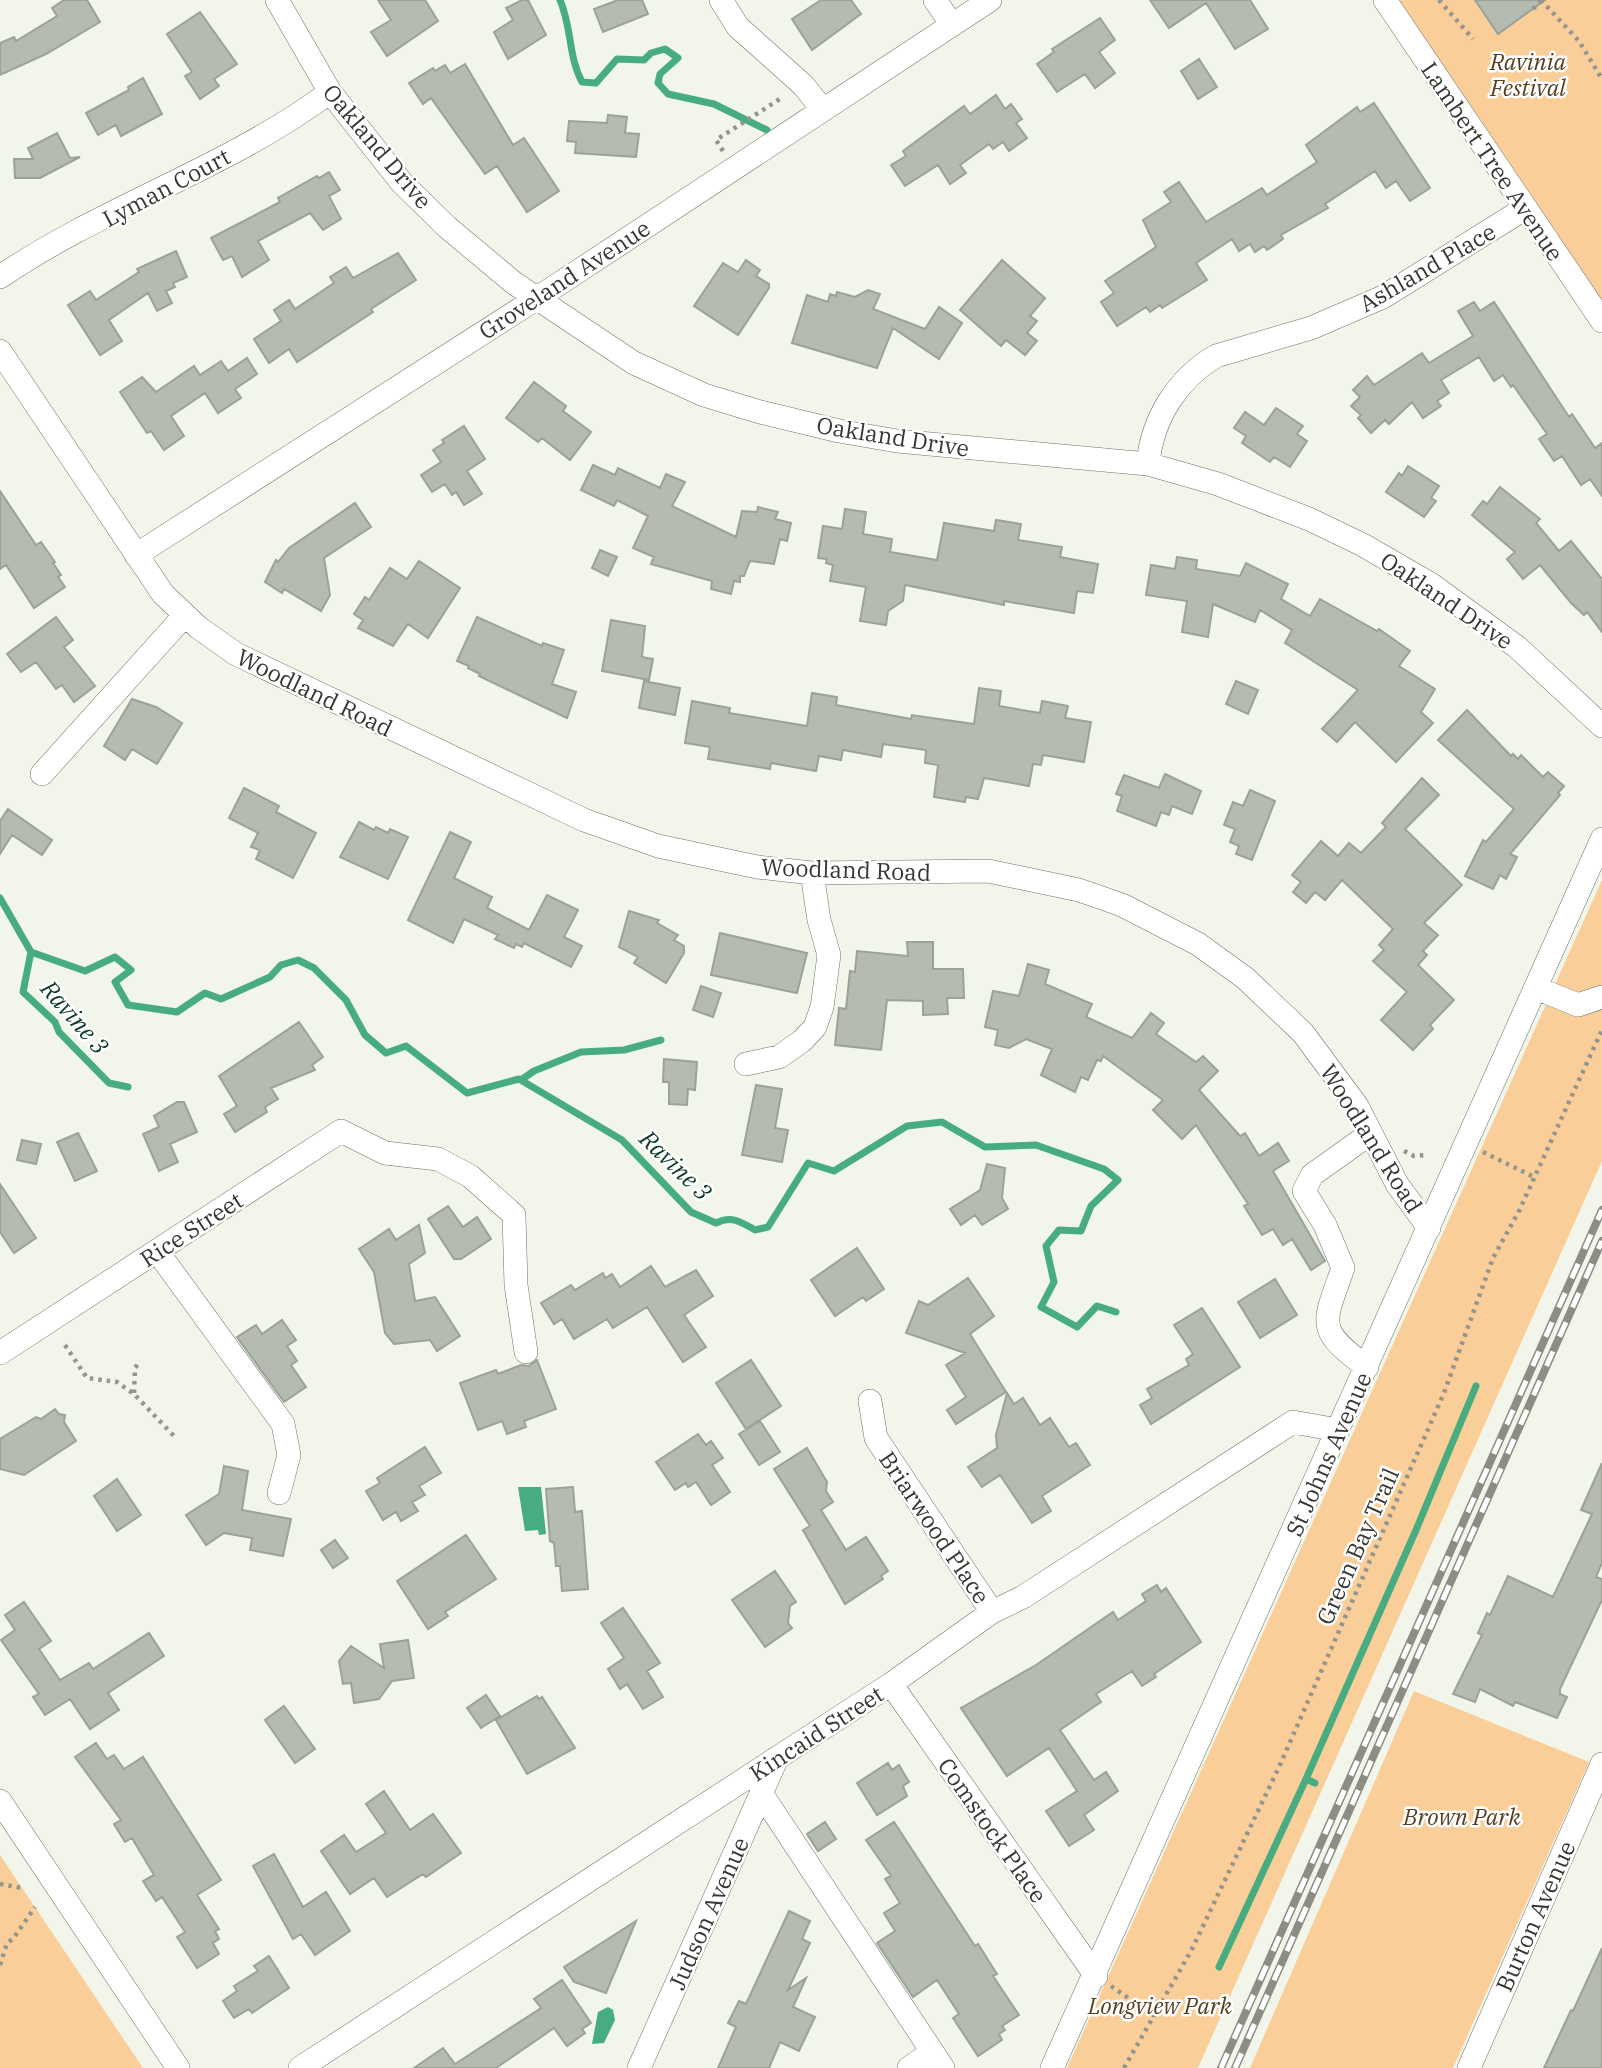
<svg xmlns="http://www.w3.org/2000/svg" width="1602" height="2068" font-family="'IBM Plex Serif',serif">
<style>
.green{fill:#f9ce99}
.water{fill:#47ad81}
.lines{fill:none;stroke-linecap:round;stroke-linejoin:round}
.stream{stroke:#47ad81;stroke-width:7}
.building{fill:#b4bcb2;stroke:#9ba299;stroke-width:2}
.minor-casing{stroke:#707268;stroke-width:24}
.path{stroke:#94968d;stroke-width:4.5;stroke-dasharray:3.5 5;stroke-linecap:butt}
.minor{stroke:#fff;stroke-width:23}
.rail-casing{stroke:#8c8e86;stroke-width:8}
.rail{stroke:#fff;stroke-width:5;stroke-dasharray:16;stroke-linecap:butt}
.labels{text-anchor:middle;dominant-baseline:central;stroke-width:5;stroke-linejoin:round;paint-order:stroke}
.park-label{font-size:23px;font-style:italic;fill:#573e1e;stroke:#fff}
.street-label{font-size:23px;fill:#363732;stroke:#fff}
.water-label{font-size:24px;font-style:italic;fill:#0e3a28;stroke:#fff}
</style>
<rect width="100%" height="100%" fill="#f2f5e9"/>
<!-- green -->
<path class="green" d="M1390,0H1602V321Z
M1602,880V1161L1198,2068H1067Z
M1414,1691L1589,1762L1453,2068H1250Z
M0,1855L143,2068H0Z"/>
<!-- water -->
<path class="water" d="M518,1487H541L546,1534L539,1535L538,1530L525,1531Z
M608,2007L613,2010L615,2020L604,2043L592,2044L598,2012Z"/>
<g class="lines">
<!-- stream -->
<path class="stream" d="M560,0C572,27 568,56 582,82L596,83L617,59L644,60L651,53L665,49L678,58L660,74L658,83L668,94L714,104L767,130
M0,898L31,952L85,971L115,957L131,970L115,982L128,1005L177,1012L205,993L221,999L270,977L281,965L298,960L314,968L346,1000L365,1035L386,1053L406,1046L467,1093L519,1079L622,1140L691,1212L716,1223C732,1215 741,1222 755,1230L768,1227L808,1163L834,1171L907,1126L942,1122L985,1147L1036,1145L1104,1169L1118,1180L1091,1206L1081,1231L1059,1230L1046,1246L1054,1282L1041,1307L1077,1327L1097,1306L1116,1312
M31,952L23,992L55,1022L59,1032L109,1083L128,1087
M521,1080L534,1071L581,1052L624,1050L661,1040
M1315,1783L1306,1779L1416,1530L1476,1386
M1219,1967L1306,1779"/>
</g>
<!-- building -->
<path class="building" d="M64,0H87L100,22L46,54L0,75V43L14,37L16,41L57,16L52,8Z
M378,0H425L438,21L387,56L371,32L391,20Z
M522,0H528L546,35L508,59L494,32L513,20L506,8Z
M618,0H642L648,14L603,32L594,9Z
M821,0H851L861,14L812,50L792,19Z
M1150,0H1250L1268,29L1235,49L1206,3L1169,28Z
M1475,0H1545L1498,34Z
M200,12L237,64L214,79L219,86L200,99L185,76L192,72L167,34Z
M1100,18L1115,40L1099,52L1115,73L1095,88L1085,74L1057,92L1037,64L1054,52L1052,49Z
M1199,59L1217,87L1198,99L1181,71Z
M465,64L513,145L524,138L559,191L527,212L497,166L485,174L431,98L423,104L409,83L433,68L435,71L445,65L450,73Z
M143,78L162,114L121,136L116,125L98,135L86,113L129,90L128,87Z
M996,95L1005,109L1011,104L1022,119L1016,123L1027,138L1009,151L1003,142L993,149L989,144L960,165L966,173L950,184L938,165L905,186L891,165L906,156L903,151L964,106L970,114Z
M1374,103L1430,188L1410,201L1396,181L1386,188L1375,171L1325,204L1328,208L1281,235L1283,239L1267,250L1264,246L1255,252L1250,244L1239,251L1232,239L1196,263L1207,280L1162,308L1160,305L1150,312L1146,307L1117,326L1101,302L1114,293L1105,281L1156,247L1143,220L1171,202L1164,192L1179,182L1206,222L1262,188L1267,195L1317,162L1306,145L1357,107L1360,112Z
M608,115L627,117L625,133L639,134L636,157L575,153L576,142L567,141L569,121L607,123Z
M57,133L70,158L80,157L40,178H15L14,159H33L28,148Z
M329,172L340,190L329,196L341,219L323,230L310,213L258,241L269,260L242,277L232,256L223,260L211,238L280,202L278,198L317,176L319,178Z
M176,251L187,277L173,283L175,287L166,291L172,303L157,311L148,293L109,320L122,341L100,355L68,305L90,291L96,300L139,272L137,269Z
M398,253L416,280L371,309L373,312L297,362L289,349L269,363L254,339L281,321L274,310L289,300L295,309L334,283L330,277L346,267L353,278Z
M746,260L760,270L756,276L769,284V288L738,335L694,306L723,263L738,272Z
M1002,260L1045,298L1030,316L1037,321L1027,333L1037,341L1025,355L1006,340L1001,346L960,310Z
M868,290L880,294L873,309L925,329L939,307L962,323L939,359L893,328L877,368L792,343L807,295L828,302L830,294L836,296L837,292L855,297Z
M1474,302L1480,311L1494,302L1569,417L1572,414L1595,448L1602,443V496L1590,479L1581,485L1562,456L1554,461L1539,439L1547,434L1513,385L1511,387L1503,375L1494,381L1479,357L1441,380L1449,393L1437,401L1441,406L1423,418L1412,402L1389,424L1385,420L1371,433L1358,418L1361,415L1351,406L1360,397L1353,390L1367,376L1374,385L1422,353L1429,363L1473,336L1458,311Z
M247,358L257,374L235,389L241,398L218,413L205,393L171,416L184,436L164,450L151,431L147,433L120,392L142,377L156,392L194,366L200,375L221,361L228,371Z
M534,382L566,406L563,411L591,432L570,460L542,438L538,442L506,418Z
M1276,408L1303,426L1297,434L1307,441L1290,467L1274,457L1270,462L1242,443L1246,436L1234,428L1245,412L1264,425Z
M464,426L485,459L467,471L482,494L464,505L456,492L452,495L445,484L432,492L421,475L441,462L433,450L444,443L442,440Z
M593,465L615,475L618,468L660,488L666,474L685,482L672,506L736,537L742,511L757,512L758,507L778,512L775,519L791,523L787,541L780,539L774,564L750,561L744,576H740V582L734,581L731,594L711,589L712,581L651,564L654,557L633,548L648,516L617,500L614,506L581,490Z
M1408,466L1439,486L1431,498L1436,501L1424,517L1386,492L1399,473L1402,476Z
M1500,487L1540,519L1536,523L1559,551L1571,541L1602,579V632L1587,612L1584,615L1571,603L1540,565L1523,579L1507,559L1515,552L1472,515L1483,501L1487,504Z
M0,491L36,545L41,542L55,562L53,563L61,575L58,577L65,587L34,608L6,565L0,569Z
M355,503L371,527L324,558L330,595L321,611L284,589L282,593L265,582L276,560L278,562L289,548Z
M845,509L866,512L863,534L892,539L890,552L937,560L944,523L994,531L996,520L1021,524L1018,540L1062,547L1060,557L1098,564L1093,593L1077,591L1074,613L1004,601V605L905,585L903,601L888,611L886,625L860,621L866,587L830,581L833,565L826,563L827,559L818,558L823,526L842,529Z
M600,550L617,557L608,576L592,568Z
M1177,557L1197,560L1196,569L1240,576L1246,563L1288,584L1281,599L1310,616L1320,599L1377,631L1379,629L1410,651L1399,666L1435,689L1421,712L1433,723L1396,762L1355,722L1337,742L1322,729L1358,690L1285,643L1292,630L1260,610L1255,622L1213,604L1208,637L1182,632L1187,601L1146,595L1151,565L1175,569Z
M419,561L460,588L428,638L408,624L393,646L358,628L363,620L354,614L365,597L369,600L390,568L407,579Z
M56,617L73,640L64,647L95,686L74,702L62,685L56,689L36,662L21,672L7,654Z
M477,617L542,646L543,643L564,650L552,684L576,692L567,718L479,676L480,674L468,668L469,666L457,661Z
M611,620L645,626L642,657L653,659L649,680L602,671Z
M644,681L680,688L675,715L639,708Z
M1236,681L1258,690L1248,714L1226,704Z
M979,688L1001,691L999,706L1040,713L1042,701L1068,706L1065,718L1091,722L1084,762L1043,755L1041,765L1033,764L1029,786L984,778L978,799L966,797L965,802L934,797L938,765L925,763L926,750L883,744L881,757L843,750L841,760L819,756L816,771L771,763L770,769L708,759L710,747L685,743L692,701L730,708L729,713L807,726L812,693L837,697L836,705L911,719L912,715L974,724Z
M132,699L156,707L182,723L157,764L132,749L125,760L104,746Z
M1467,710L1511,756L1513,754L1518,759L1521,755L1543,777L1548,772L1564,786L1558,793L1560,795L1510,854L1517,857L1506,879L1500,875L1493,889L1465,876L1483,840L1486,842L1514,809L1438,740Z
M1165,774L1201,791L1192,814L1172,806L1169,815L1161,812L1156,826L1117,811L1122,796L1116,794L1124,775L1159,788Z
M1422,778L1439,795L1405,829L1462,885L1424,923L1438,935L1423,951L1427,955L1418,965L1454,1000L1430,1025L1433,1029L1413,1050L1381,1020L1407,992L1373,961L1384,950L1379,945L1393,929L1342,880L1325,900L1315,892L1306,903L1293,892L1301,882L1292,875L1321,841L1338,856L1349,843L1361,853L1386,827L1382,823Z
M244,788L279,806L276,812L316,833L293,878L256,859L260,850L251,847L258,833L229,818Z
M1250,790L1275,801L1252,860L1236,854L1239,846L1230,842L1235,829L1224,825L1233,802L1243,806Z
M8,809L52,840L42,855L12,835L0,854V821Z
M359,822L374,830L376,827L388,833L390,829L408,837L388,879L340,857Z
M450,832L471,842L454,878L492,897L487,908L529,930L547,895L578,910L564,937L582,946L571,967L524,943L522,947L516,944L514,948L495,939L498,935L464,919L453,943L408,920Z
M629,911L659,920L657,923L678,935L674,940L684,946V953L666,983L634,963L638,957L619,947Z
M720,933L807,953L797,993L711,975Z
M907,942H933V969H963L964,998H947L948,1014L923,1015V1001L887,1000L881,1050L835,1045L839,1008L846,1009L850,971L855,972L857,951L908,956Z
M1028,964L1049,970L1045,984L1092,1004L1086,1017L1132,1038L1151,1013L1164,1023L1156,1034L1196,1062L1203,1056L1218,1071L1199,1090L1240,1136L1245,1133L1259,1156L1278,1143L1289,1161L1273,1171L1325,1261L1311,1270L1292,1239L1283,1245L1273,1229L1262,1235L1244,1206L1248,1204L1196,1125L1182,1139L1153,1110L1163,1100L1103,1056L1101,1061L1097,1060L1088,1080L1081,1077L1075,1092L1041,1075L1052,1049L1026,1039L1009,1048L995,1045L998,1030L985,1027L993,991L1019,996Z
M701,986L721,993L713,1017L693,1010Z
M299,1022L323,1057L312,1065L315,1070L271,1088L278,1099L265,1107L267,1112L235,1132L224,1114L237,1106L219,1076Z
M664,1059L697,1062L695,1090L688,1089L687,1105L669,1104V1082H663Z
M756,1085L782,1089L775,1128L788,1130L782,1162L742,1155Z
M177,1102H184L197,1132L170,1144L178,1162L159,1171L143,1134L159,1127L154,1116Z
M78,1133L97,1171L75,1181L57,1142Z
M22,1140L41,1144L36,1164L17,1160Z
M987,1164L1005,1168L1002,1198L1008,1209L982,1225L975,1215L961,1225L950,1209L980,1190Z
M0,1184L36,1238L14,1253L0,1232Z
M448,1206L463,1227L477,1217L491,1239L461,1259H454L428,1219Z
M419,1225L425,1253L409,1264L415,1301L435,1297L460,1336L437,1351L430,1340L394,1344L385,1333L374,1272L359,1249L389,1229L396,1240Z
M857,1248L884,1289L866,1301L863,1297L835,1316L811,1280Z
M651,1266L665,1287L696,1270L713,1296L684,1315L706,1347L683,1362L647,1307L613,1328L607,1319L574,1339L562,1319L554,1324L541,1303L571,1285L575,1290L603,1273L605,1278L612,1274L620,1287Z
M968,1278L994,1316L970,1334L1006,1392L956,1424L947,1410L966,1397L946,1365L965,1353L906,1333L919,1301L928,1305Z
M1275,1279L1297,1315L1260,1338L1238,1302Z
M1202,1308L1240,1367L1151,1424L1140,1405L1152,1398L1147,1389L1189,1365L1186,1359L1193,1354L1174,1325Z
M282,1320L296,1340L287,1346L297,1361L291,1365L306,1387L284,1402L237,1337L256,1325L262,1334Z
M537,1360L556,1409L524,1421L526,1427L507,1434L502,1421L478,1430L460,1383L496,1370L498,1374L521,1365L529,1366Z
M751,1360L781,1406L746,1429L716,1383Z
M1007,1393L1014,1404L1023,1398L1040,1425L1050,1418L1069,1447L1076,1443L1090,1465L1042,1496L1051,1511L1032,1523L1000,1475L982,1487L968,1467L997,1448L996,1435Z
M55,1409L59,1414L65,1415L64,1422L76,1441L24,1475L0,1469V1439L36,1417L41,1419Z
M760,1421L780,1452L759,1465L739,1434Z
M698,1434L706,1445L711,1441L723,1458L712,1465L730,1492L711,1505L696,1482L688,1487L686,1483L675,1490L656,1462Z
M425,1447L441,1473L419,1486L425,1495L412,1502L418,1511L401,1521L396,1512L383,1520L366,1491L380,1483L377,1478Z
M807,1448L827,1482L826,1491L833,1502L821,1510L846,1550L866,1537L888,1571L881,1576L883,1579L845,1604L803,1530L810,1526L774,1469Z
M1602,1463V1563L1596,1577L1602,1579V1600L1560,1689V1694L1567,1697L1557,1718L1515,1702L1513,1706L1480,1689L1475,1702L1453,1694L1482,1635L1478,1633L1487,1613L1490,1615L1508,1576L1553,1597L1592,1514L1581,1510Z
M224,1466L248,1471L242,1510L291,1519L283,1556L250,1550L252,1538L224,1533L206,1545L186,1515L219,1494Z
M117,1479L141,1515L117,1531L94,1496Z
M573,1487L575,1512L582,1511L588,1589L562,1591L560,1566H556L554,1543L550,1541L546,1489Z
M466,1535L496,1579L445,1612L448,1616L428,1629L397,1581Z
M335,1540L348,1558L333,1568L321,1550Z
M775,1571L796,1602L790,1606L788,1623L792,1628L765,1647L732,1600Z
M1157,1585L1161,1592L1166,1588L1201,1642L1154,1674L1156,1677L1142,1686L1132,1671L1096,1694L1101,1702L1060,1730L1094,1780L1106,1772L1118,1791L1084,1815L1094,1830L1069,1846L1046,1811L1077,1791L1049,1748L1007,1776L961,1708L1036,1665L1113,1612L1118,1620L1146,1601L1142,1594Z
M24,1602L51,1641L39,1649L60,1680L89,1663L93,1669L149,1633L164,1656L108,1693L119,1710L90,1729L70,1699L45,1715L33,1697L39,1694L1,1640L15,1630L5,1615Z
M623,1608L660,1663L647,1671L663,1697L643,1709L627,1684L620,1689L608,1669L624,1658L601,1623Z
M408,1640L414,1678L392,1681L379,1699L354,1703L351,1683L343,1684L339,1661L351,1646L384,1668L380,1644Z
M486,1695L500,1716L481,1728L467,1708Z
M537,1696L539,1699L542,1697L575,1748L527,1774L496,1720Z
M284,1706L315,1749L295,1763L265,1720Z
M96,1743L107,1759L114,1755L124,1769L143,1757L221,1880L197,1895L219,1929L215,1931L219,1939L213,1943L219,1954L197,1968L177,1937L185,1932L162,1897L156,1901L143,1881L154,1875L132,1838L125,1842L114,1824L121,1820L75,1757Z
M888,1763L892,1770L899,1765L909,1782L903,1786L907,1796L877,1815L857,1783Z
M384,1791L410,1830L433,1814L461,1853L426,1877L423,1874L387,1897L374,1878L350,1894L321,1851L344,1835L356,1852L386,1833L366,1804Z
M825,1822L836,1839L818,1851L807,1834Z
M894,1822L975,1946L978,1944L997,1974L993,1976L1019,2015L1002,2026L1005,2030L999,2034L1002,2040L978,2056L953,2018L959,2014L937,1980L913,1997L877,1943L895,1931L884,1913L900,1903L885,1879L891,1876L866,1840Z
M274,1854L303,1907L326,1892L350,1931L315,1955L301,1934L293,1939L253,1866Z
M789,1911L810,1921L802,1939L810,1943L788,1990L806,1978L793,2007L815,2017L799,2051L780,2042L769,2068H718L736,2027L728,2023L739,2001L746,2004Z
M636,1921L606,1993L574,1982L564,1967Z
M1602,1948V2068H1544L1571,2010L1573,2011Z
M269,1956L289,1988L252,2013L249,2009L234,2018L223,2001L237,1991L234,1986L258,1971L254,1966Z
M562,1980L591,2023L582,2029L585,2033L567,2046L554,2028L496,2068H414L443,2048L455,2064L541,2008L534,1999Z"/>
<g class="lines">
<defs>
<path id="minor" d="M277,0L330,92L402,183L447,227L514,283L634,363L704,395L760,412L839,431L897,441L1148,464L1218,484L1309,519L1363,545L1432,585L1517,647L1602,726
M721,0L738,27L803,85L823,110
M935,0L952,25
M1385,0L1602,321
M0,277C104,206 228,168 330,92
M0,351L163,594L199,628L236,654L584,820L658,846L757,867L812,873L988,871L1079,890L1122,905L1198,944L1245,978L1303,1033L1357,1106L1397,1184L1429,1228
M1148,464C1152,419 1177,379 1216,356L1311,328L1383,297L1524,209
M136,555L539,297L990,0
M42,774L185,615
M1536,988L1578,1005L1602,997
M746,1064L779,1057L802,1041L815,1027L822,1007L829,955L819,920L812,873
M157,1251L283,1424L289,1455L279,1493
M0,1353L341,1131L385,1153L438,1159L470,1176L514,1215L516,1285L526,1352
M1367,1367C1314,1329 1324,1323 1343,1268L1325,1225L1304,1191L1312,1175L1371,1133
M870,1401L876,1438L992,1612
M891,1684L1096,1976
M761,1793L943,2068
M0,1801L178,2068
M300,2068L891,1684L992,1612L1023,1597L1293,1422L1338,1430
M639,2068L777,1758
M909,2068L932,2052
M1052,2068L1602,839
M1469,2068L1602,1764"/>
</defs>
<!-- minor casing -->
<use href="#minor" class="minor-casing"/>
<!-- path -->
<path class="path" d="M1439,0L1473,39
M1541,0L1579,41L1602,79
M1533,9L1541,0
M723,151L716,140L783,97
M1404,1151L1414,1156L1427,1155
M1483,1152L1534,1177
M65,1345L87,1378L117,1382L134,1394L174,1436
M134,1393L135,1368L138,1364
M0,1884L22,1888
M0,1965L7,1943L13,1939L35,1907
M1111,1986L1154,2016
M1124,2068L1191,1951L1279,1767L1444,1393L1493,1258L1519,1211L1602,1030"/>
<!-- minor -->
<use href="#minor" class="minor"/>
<defs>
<path id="rail" d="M1221,2068L1602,1210
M1235,2068L1602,1241"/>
</defs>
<!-- rail casing -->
<use href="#rail" class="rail-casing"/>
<!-- rail -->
<use href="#rail" class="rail"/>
</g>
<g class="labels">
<!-- park labels -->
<g class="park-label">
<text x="1528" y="61">Ravinia<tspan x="1528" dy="26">Festival</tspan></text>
<text x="1462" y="1816">Brown Park</text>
<text x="1160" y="2005">Longview Park</text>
</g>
<!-- street labels -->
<g class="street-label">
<text transform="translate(378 146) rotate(50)">Oakland Drive</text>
<text transform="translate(1493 161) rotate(56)">Lambert Tree Avenue</text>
<text transform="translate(166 187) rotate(-28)">Lyman Court</text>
<text transform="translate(1427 267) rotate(-30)">Ashland Place</text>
<text transform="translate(564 279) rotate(-33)">Groveland Avenue</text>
<text transform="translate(893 436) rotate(9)">Oakland Drive</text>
<text transform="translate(1447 600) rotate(34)">Oakland Drive</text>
<text transform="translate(315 692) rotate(26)">Woodland Road</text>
<text transform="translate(846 869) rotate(2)">Woodland Road</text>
<text transform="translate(1372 1138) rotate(58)">Woodland Road</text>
<text transform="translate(191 1229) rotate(-33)">Rice Street</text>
<text transform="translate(1328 1454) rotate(-66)">St Johns Avenue</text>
<text transform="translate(935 1527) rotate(56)">Briarwood Place</text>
<text transform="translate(1357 1546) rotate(-66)">Green Bay Trail</text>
<text transform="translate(816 1733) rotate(-33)">Kincaid Street</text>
<text transform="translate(993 1830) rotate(55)">Comstock Place</text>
<text transform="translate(708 1913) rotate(-66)">Judson Avenue</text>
<text transform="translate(1535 1916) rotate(-66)">Burton Avenue</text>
</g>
<!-- water labels -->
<g class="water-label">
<text transform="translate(75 1017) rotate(49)">Ravine 3</text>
<text transform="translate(676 1165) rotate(44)">Ravine 3</text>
</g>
</g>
</svg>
